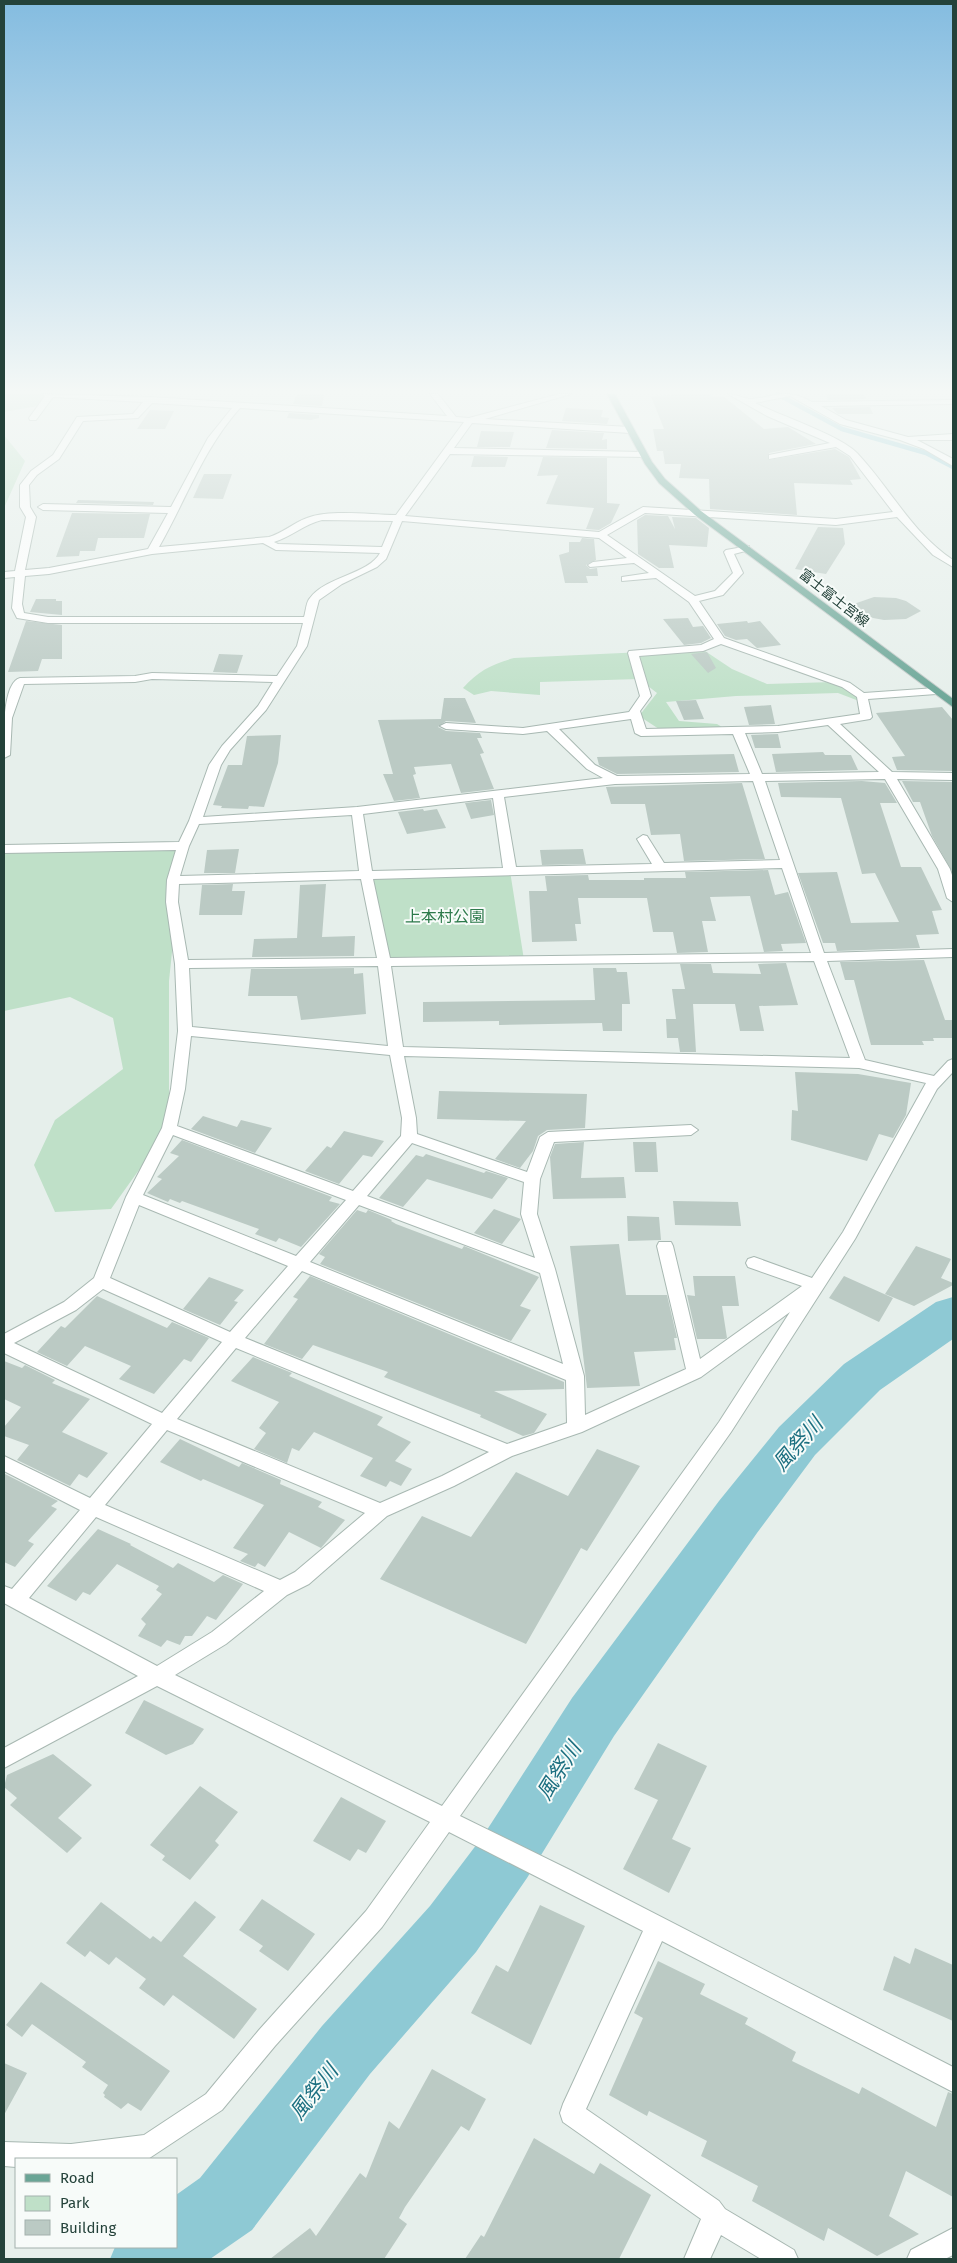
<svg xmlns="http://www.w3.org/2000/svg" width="957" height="2263" font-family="'Fira Sans','Noto Sans JP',sans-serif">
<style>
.green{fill:#bfe0c8}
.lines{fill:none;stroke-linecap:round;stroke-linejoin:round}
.stream{stroke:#8ec9d4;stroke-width:4.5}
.river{fill:#8ec9d4;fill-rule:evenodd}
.building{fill:#bbcac4}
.minor-casing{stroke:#a8b8b2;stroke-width:2}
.major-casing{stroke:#c2cac8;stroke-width:2}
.minor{fill:#fff;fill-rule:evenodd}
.major{fill:#6aa596;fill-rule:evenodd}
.labels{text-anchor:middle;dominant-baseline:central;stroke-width:4;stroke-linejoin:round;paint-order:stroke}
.far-street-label{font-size:14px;fill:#24423a;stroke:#f7fbf9}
.park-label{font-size:16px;fill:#2d7a4b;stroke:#f7fbf9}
.near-water-label{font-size:21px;font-style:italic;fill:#1c6f80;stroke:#f7fbf9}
</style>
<rect width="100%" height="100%" fill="#e6efeb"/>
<!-- green -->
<path class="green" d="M4,394H57L38,406L4,412Z
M4,435L25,461L4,508Z
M687,650L705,651L732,669L767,684L833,682L856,690L859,701L838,693L736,696L666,702L679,721L717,724L727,730L692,733L659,729L639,716L657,693L639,679L540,682V695L491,691L474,695L463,688C478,671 492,664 514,658Z
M183,846L169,981V1128L111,1209L55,1212L34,1165L55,1120L123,1069L113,1018L70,997L4,1011V852Z
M510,871L524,960L384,961L366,873Z"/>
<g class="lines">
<!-- stream -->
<path class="stream" d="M777,394L842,429L926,453L953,467"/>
<!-- river -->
<path class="river" d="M953,1297V1339L880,1390L815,1455L757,1533L614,1736L527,1878L476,1952L370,2074L252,2230L210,2259H110L115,2247H176V2195L200,2178L322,2026L430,1906L483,1836L572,1698L719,1501L779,1427L844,1364L936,1302Z"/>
</g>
<!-- building -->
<path class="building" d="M297,394H324L322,406L293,404Z
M673,394H711L712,397L723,396L764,429L788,427L816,444L769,453L768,460L835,449L849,457L861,479L850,480L853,485L794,483L797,515L710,509L709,479L679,478L681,464H665L663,451H657L653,429H664L651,396L674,395Z
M826,394H864L866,399L828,400Z
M870,407L873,414H838L832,408Z
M566,408L603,410L601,417L609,418L607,424L562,421Z
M150,410L174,411L165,429H137Z
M289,413L319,415V418L311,420L287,418Z
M552,430L604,433L602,440L607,439V449L546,448Z
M481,431L514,432L510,447H477Z
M474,456L508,457L505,467H471Z
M543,457L607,458V503L620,504L611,523L599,530L586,529L594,508L546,504L558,475L537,476Z
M204,474H232L223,499L193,498Z
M78,500L118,501L154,502L153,505L76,503Z
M72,513L150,514L144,538H98L95,551H80L79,556L56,557Z
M645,515L668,516L675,529L672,517L696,518L709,528L707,547L669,545L674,568H659L638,554L637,520Z
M818,527L843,528L845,544L826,574L795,569Z
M582,538L594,539L596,560L586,565L590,569L597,568L598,576H586L588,583H565L559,555L569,552V542H580Z
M874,597L896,598L906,601L921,611L906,619L884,620L873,618L848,606Z
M36,599H56V601H62V615L30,612Z
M688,618L693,627L703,626L711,638L701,643L684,645L663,619Z
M26,621L62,625V659H42L38,671L8,672Z
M747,621L748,623L760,621L781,645L757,648L747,639L736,640L725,636L717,624Z
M707,652L716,668L708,673L691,654Z
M219,654L243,655L237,673L213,672Z
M444,698H465L476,723L446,721L438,727L446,731L480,733L482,738H477L484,753L480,754L494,789L461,793L451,764L414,767L416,774L413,775L420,798L394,801L383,774H393L378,720L441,719Z
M696,700L704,719L684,720L676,701Z
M771,705L775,724L749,725L744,707Z
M942,707L953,720V771L897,770L892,757L905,756L876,713Z
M778,734L781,748H755L751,735Z
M281,735L278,763L264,807L249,806L248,809L221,808L222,806L213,805L228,765H242L247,736Z
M823,752L825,755H851L858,770L776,772L772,754Z
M734,754L739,772L617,774L599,765L597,757Z
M862,781L885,783L897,803H880L901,867H921L942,910L932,911L939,934L916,935L920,948L837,951L835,943H823L798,873L837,872L851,923L899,922L875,873L862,874L841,798L781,797L778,783Z
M902,781L953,782V873L932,836L920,802H913Z
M742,783L765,859L684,861L680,834L651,835L645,804H611L606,787Z
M491,800L494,815L471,819L465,803Z
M423,809L424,811L437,809L446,828L407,834L398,812Z
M239,849L235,873H204L207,850Z
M583,849L586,864L542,865L540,850Z
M768,870L775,895L788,892L806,943L781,944L783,951L764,952L750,896L710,897L716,921H702L708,952L677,953L673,932H653L647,898H578L581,924H575L577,941L532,942L529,891H547L545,876L588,875L589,880H644V878H686L685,872Z
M233,884L232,891H245L242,915H199L202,885Z
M326,884L322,937L355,936L354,956L252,957L254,939L297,938L300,885Z
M924,960L945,1020H953V1038H933L934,1041H922L924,1045H871L854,980H845L840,962Z
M786,963L798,1005L759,1006L764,1031H740L735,1004H693L696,1052H680L678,1038H667L666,1019H676L672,989H685L680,964H711L713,973L761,974L758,964Z
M354,968V974L363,973L366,1014L301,1020L297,996H248L251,969Z
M593,968H616L617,972H627L630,1004H622V1031H603L602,1023L499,1025V1021L423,1022V1002L595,1000Z
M795,1072L858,1074L911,1083L906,1115L893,1138L879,1134L867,1161L791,1140L792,1110L798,1111Z
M439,1091L587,1094L585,1128L547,1130L538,1136L533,1151L520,1168L495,1159L526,1121L437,1119Z
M203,1116L237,1127L241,1120L272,1128L255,1153L191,1129Z
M344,1131L384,1141L372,1157L363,1155L339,1184L305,1171L327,1146L331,1148Z
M182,1140L332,1197L329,1201L340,1204L301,1247L279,1238L276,1242L255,1234L259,1229L182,1201L180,1203L170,1199L168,1202L147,1193L162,1179L157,1177L179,1156L170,1153Z
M584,1142L581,1178L624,1177L626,1198L553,1199L550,1157L555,1144Z
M633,1142H656L658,1172H635Z
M426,1154L484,1173L486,1171L508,1178L492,1199L427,1179L403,1207L379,1198L416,1155L423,1157Z
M673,1201L738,1202L741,1226L675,1225Z
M494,1209L521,1219L502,1244L474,1233Z
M357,1210L366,1213L368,1210L392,1220L391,1221L396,1224L462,1249L464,1246L539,1277L520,1306L531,1310L511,1341L320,1264L325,1257L319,1254Z
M627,1216L659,1217L661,1240L628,1241Z
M619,1244L626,1295H667L677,1338H674L676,1350L634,1352L640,1386L587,1388L570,1246Z
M916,1246L951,1259L941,1278L953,1283V1285L914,1306L885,1294Z
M310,1276L564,1382V1389L494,1391L547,1414L534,1433L523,1436L480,1417L481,1415L384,1377L388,1372L313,1345L302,1359L264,1344L298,1299L293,1297Z
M693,1276H735L739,1306H722L727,1338L725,1339H697L687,1295L695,1296Z
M844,1276L893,1298L879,1322L829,1298Z
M209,1277L244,1290L234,1301L238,1302L220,1325L183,1309Z
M97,1296L167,1328L172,1322L209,1338L191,1362L184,1359L154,1394L119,1379L131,1366L85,1346L67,1366L37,1352L61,1326L65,1328Z
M253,1357L292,1373L289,1376L383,1417L377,1425L411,1442L395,1461L412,1469L401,1486L390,1481L386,1487L360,1476L373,1458L314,1432L299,1451L292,1448L287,1463L254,1449L266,1433L259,1428L279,1402L231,1381Z
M4,1361L22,1368L25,1365L55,1380L52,1383L90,1399L62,1432L108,1453L87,1478L79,1474L70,1486L17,1460L29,1445L4,1436V1427L21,1407L4,1399Z
M180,1439L239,1467L242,1463L281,1480L280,1484L322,1502L318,1507L345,1520L321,1548L289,1532L265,1567L258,1563L255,1567L240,1561L248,1554L233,1548L264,1505L203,1479L201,1481L160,1462Z
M597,1449L640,1466L587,1551L581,1548L526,1644L380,1579L422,1516L471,1537L516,1472L568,1496Z
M5,1474L58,1501L51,1506L57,1509L28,1541L34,1544L15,1567L4,1562Z
M98,1529L131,1544L130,1545L173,1568L178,1563L214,1582L223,1575L243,1584L216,1620L207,1616L192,1636H185L180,1645L167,1640L161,1647L138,1636L146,1624L141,1619L162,1594L156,1590L159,1586L117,1564L90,1595L83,1592L76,1601L47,1586Z
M144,1700L204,1729L193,1744L166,1755L125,1733Z
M658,1743L707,1766L672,1839L691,1848L669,1893L623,1869L658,1800L634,1789Z
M53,1754L92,1785L58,1818L82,1838L67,1853L10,1805L17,1798L4,1787L7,1775Z
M200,1786L238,1812L215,1841L219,1845L190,1880L162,1860L165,1856L150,1845Z
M341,1797L386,1821L366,1853L358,1849L350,1861L313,1841Z
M262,1899L315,1934L288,1971L259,1951L263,1946L239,1930Z
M195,1901L216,1917L183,1956L257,2009L234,2039L173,1995L164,2006L139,1988L146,1979L116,1957L109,1965L90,1951L85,1957L66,1943L101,1902L150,1939L153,1936L161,1942Z
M540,1905L585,1926L531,2045L471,2013L496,1965L508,1972Z
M915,1948L953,1965V2021L883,1990L894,1956L910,1964Z
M658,1961L705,1984L700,1994L748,2018L745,2024L796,2052L792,2061L859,2094L862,2087L936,2127L948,2092L953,2094V2197L906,2171L889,2216L919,2234L877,2256L828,2228L824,2241L752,2201L758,2186L701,2156L707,2141L649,2111L647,2116L609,2095L643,2018L634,2013Z
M41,1982L170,2071L141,2111L128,2103L121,2109L104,2097L105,2095L103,2093L108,2085L82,2067L86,2062L32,2024L22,2037L6,2025Z
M4,2063L27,2073L4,2115Z
M432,2069L486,2099L469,2131L461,2126L405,2207L399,2218L407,2224L384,2259H270L310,2228L316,2236L360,2173L366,2178L389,2121L399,2129Z
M534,2138L594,2174L600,2163L651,2195L619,2259H465L481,2235L484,2237Z"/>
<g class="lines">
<defs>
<path id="minor" d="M42,394L151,397L447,416L430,394H438L456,417L469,418L559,394H571L485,419L630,427L634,430L630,433L472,423L454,448L643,452L646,453V457L450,454L405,516L599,532L643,507L836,519L893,512L850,456L836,447L769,459V455L830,443L767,416L728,394C736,394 744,399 751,399C777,397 786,387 812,402L953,400V404L821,406L846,420L908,437L953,434V440H917L953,459V466L924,449L900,440L840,424L790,396L755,403C781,416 839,435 857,453C891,489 911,532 953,560V567L933,555L897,517L836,525L645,513L607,535L695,596L715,591L733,573L724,552L726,550L749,546V550L734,554L743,573L741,575L723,595L699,601L724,638L850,683L864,693L936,688L941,691L936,694L868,699L872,717L870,719L840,724L892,772L953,773V780L897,779L950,869L953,878V902L947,898L938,869L885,779L765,781L824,953L953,949V957L827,961L865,1060L934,1076L948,1061L953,1059V1072L937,1089L855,1239L731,1432L460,1816L570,1870L953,2067V2092L662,1941L586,2109L719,2201L725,2209L794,2250L798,2259H761L721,2235L710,2259H684L701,2219L563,2122L560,2113L563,2104L643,1931L449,1832L382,1927L275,2046L222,2110L148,2159H16V2167L4,2166V2142L71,2144L144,2135L206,2094L259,2030L366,1911L430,1822L157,1686L4,1768V1748L138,1676L4,1603V1586L12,1589L80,1510L4,1471V1456L90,1498L152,1424L4,1353V1334L64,1302L94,1278L126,1197L162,1128L171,1089L178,1031L175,964L166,902L167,880L176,850L4,853V845L179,842L189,821L209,765L222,746L258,706L273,682L152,679L135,682L24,684L12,718L10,755L4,758C3,743 2,682 20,678L135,676L152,673L277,676L297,646L303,623H48L17,618L12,608L15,577L4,578V572L15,571L26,517L20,507V485L31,471L53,455L77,417L133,414L143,402L53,397L36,420H30L29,418L45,396ZM152,403L232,408L208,438L171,507L43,504L38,507L43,510L168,513L148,549L49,568L25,570L36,517L30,507L29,485L37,475L59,459L83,421L138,418ZM240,408L464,422L396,515C371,515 330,509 307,518C293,523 283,533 269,537L159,547C186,500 203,449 240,408ZM322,520L393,521L382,547L278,544L274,542C291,537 304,524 322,520ZM402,521L599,538L627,558L593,562L588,565L590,567L634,563L649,573L622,577V581L656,578L689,602L714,639L701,645L629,651L628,653L640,696L629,712L523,728L446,723L440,726L446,729L523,734L547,731L587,769L603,778L357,807L203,817L221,765L230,750L266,710L307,646L319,600L342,584L377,567L386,559ZM263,543L276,550L380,553C369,574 325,577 310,598C306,602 306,611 304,617H48L24,613L22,604L25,576L49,574L152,554ZM721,644L842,687L857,697L860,714L778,726L646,729L640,711L651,696L639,656L703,651ZM631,719L635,733L641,736L733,734L750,774L617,776L595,765L559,729ZM828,725L879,772L762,774L745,733L778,732ZM753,781L780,860L664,863L647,836L643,835L637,839L652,864L516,867L504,797L615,784ZM493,798L503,868L372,871L363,814ZM352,815L359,871L180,876L189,846L199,824ZM782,868L811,953L390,958L373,879ZM361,879L377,958L188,960L178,902L179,884ZM814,961L850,1058L403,1047L391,966ZM378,966L388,1046L192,1027L189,968ZM191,1036L390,1055L402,1118L401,1136L353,1191L177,1126L185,1089ZM404,1056L859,1068L926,1083L843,1232L812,1278L754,1257L748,1259L746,1263L748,1267L802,1286L700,1359L673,1246L671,1242H659L657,1246L686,1369L585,1415L584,1376L555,1269L537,1214L540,1179L554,1142L691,1135L698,1130L691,1125L548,1132L540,1137L527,1172L417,1134L416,1118ZM173,1135L346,1200L296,1256L143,1195ZM412,1143L524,1182L521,1214L535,1258L367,1196ZM139,1205L288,1266L230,1332L110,1278ZM359,1205L540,1273L563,1364L310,1262ZM302,1271L566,1380L567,1423L507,1444L245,1338ZM103,1289L222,1342L162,1413L14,1343L76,1310ZM790,1312L719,1422L442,1806L175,1675L226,1644L287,1595L309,1584L387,1516L454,1486L512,1456L582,1432L701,1377ZM236,1348L489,1452L442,1476L380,1503L177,1419ZM167,1430L365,1513L295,1572L280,1580L105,1505ZM96,1517L264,1591L212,1632L157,1666L29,1598Z
M953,2228V2255L945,2259H907L911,2250Z"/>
<path id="major" d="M607,394H615L652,462L665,479L701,511L953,699V707L695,515L659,483L645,464Z"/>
</defs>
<!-- minor casing -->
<use href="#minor" class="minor-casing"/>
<!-- major casing -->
<use href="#major" class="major-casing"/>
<!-- minor -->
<use href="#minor" class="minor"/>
<!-- major -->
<use href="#major" class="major"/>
</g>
<!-- sky -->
<linearGradient id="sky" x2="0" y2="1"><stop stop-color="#84bce0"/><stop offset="0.55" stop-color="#f4f8f6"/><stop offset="1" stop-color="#f4f8f6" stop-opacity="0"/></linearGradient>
<rect width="957" height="711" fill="url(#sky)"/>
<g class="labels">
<!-- far-street labels -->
<g class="far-street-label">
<text transform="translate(834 598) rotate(38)">富士富士宮線</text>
</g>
<!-- park labels -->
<g class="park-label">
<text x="445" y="916">上本村公園</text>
</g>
<!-- near-water labels -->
<g class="near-water-label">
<text transform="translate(798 1444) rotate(-49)">風祭川</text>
<text transform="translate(559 1771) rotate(-58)">風祭川</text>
<text transform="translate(314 2092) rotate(-52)">風祭川</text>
</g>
</g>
<!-- border -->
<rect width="957" height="2263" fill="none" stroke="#24423a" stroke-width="10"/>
<!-- legend -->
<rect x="15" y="2158" width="162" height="90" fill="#f7fbf9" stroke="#a3b1ad"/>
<rect x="25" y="2174" width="25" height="8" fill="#6aa596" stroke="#a3b1ad"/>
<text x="60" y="2183" font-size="15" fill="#24423a">Road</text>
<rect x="25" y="2196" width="25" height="15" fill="#bfe0c8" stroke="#a3b1ad"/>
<text x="60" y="2208" font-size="15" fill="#24423a">Park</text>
<rect x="25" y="2220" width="25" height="15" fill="#bbcac4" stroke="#a3b1ad"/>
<text x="60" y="2233" font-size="15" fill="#24423a">Building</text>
</svg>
